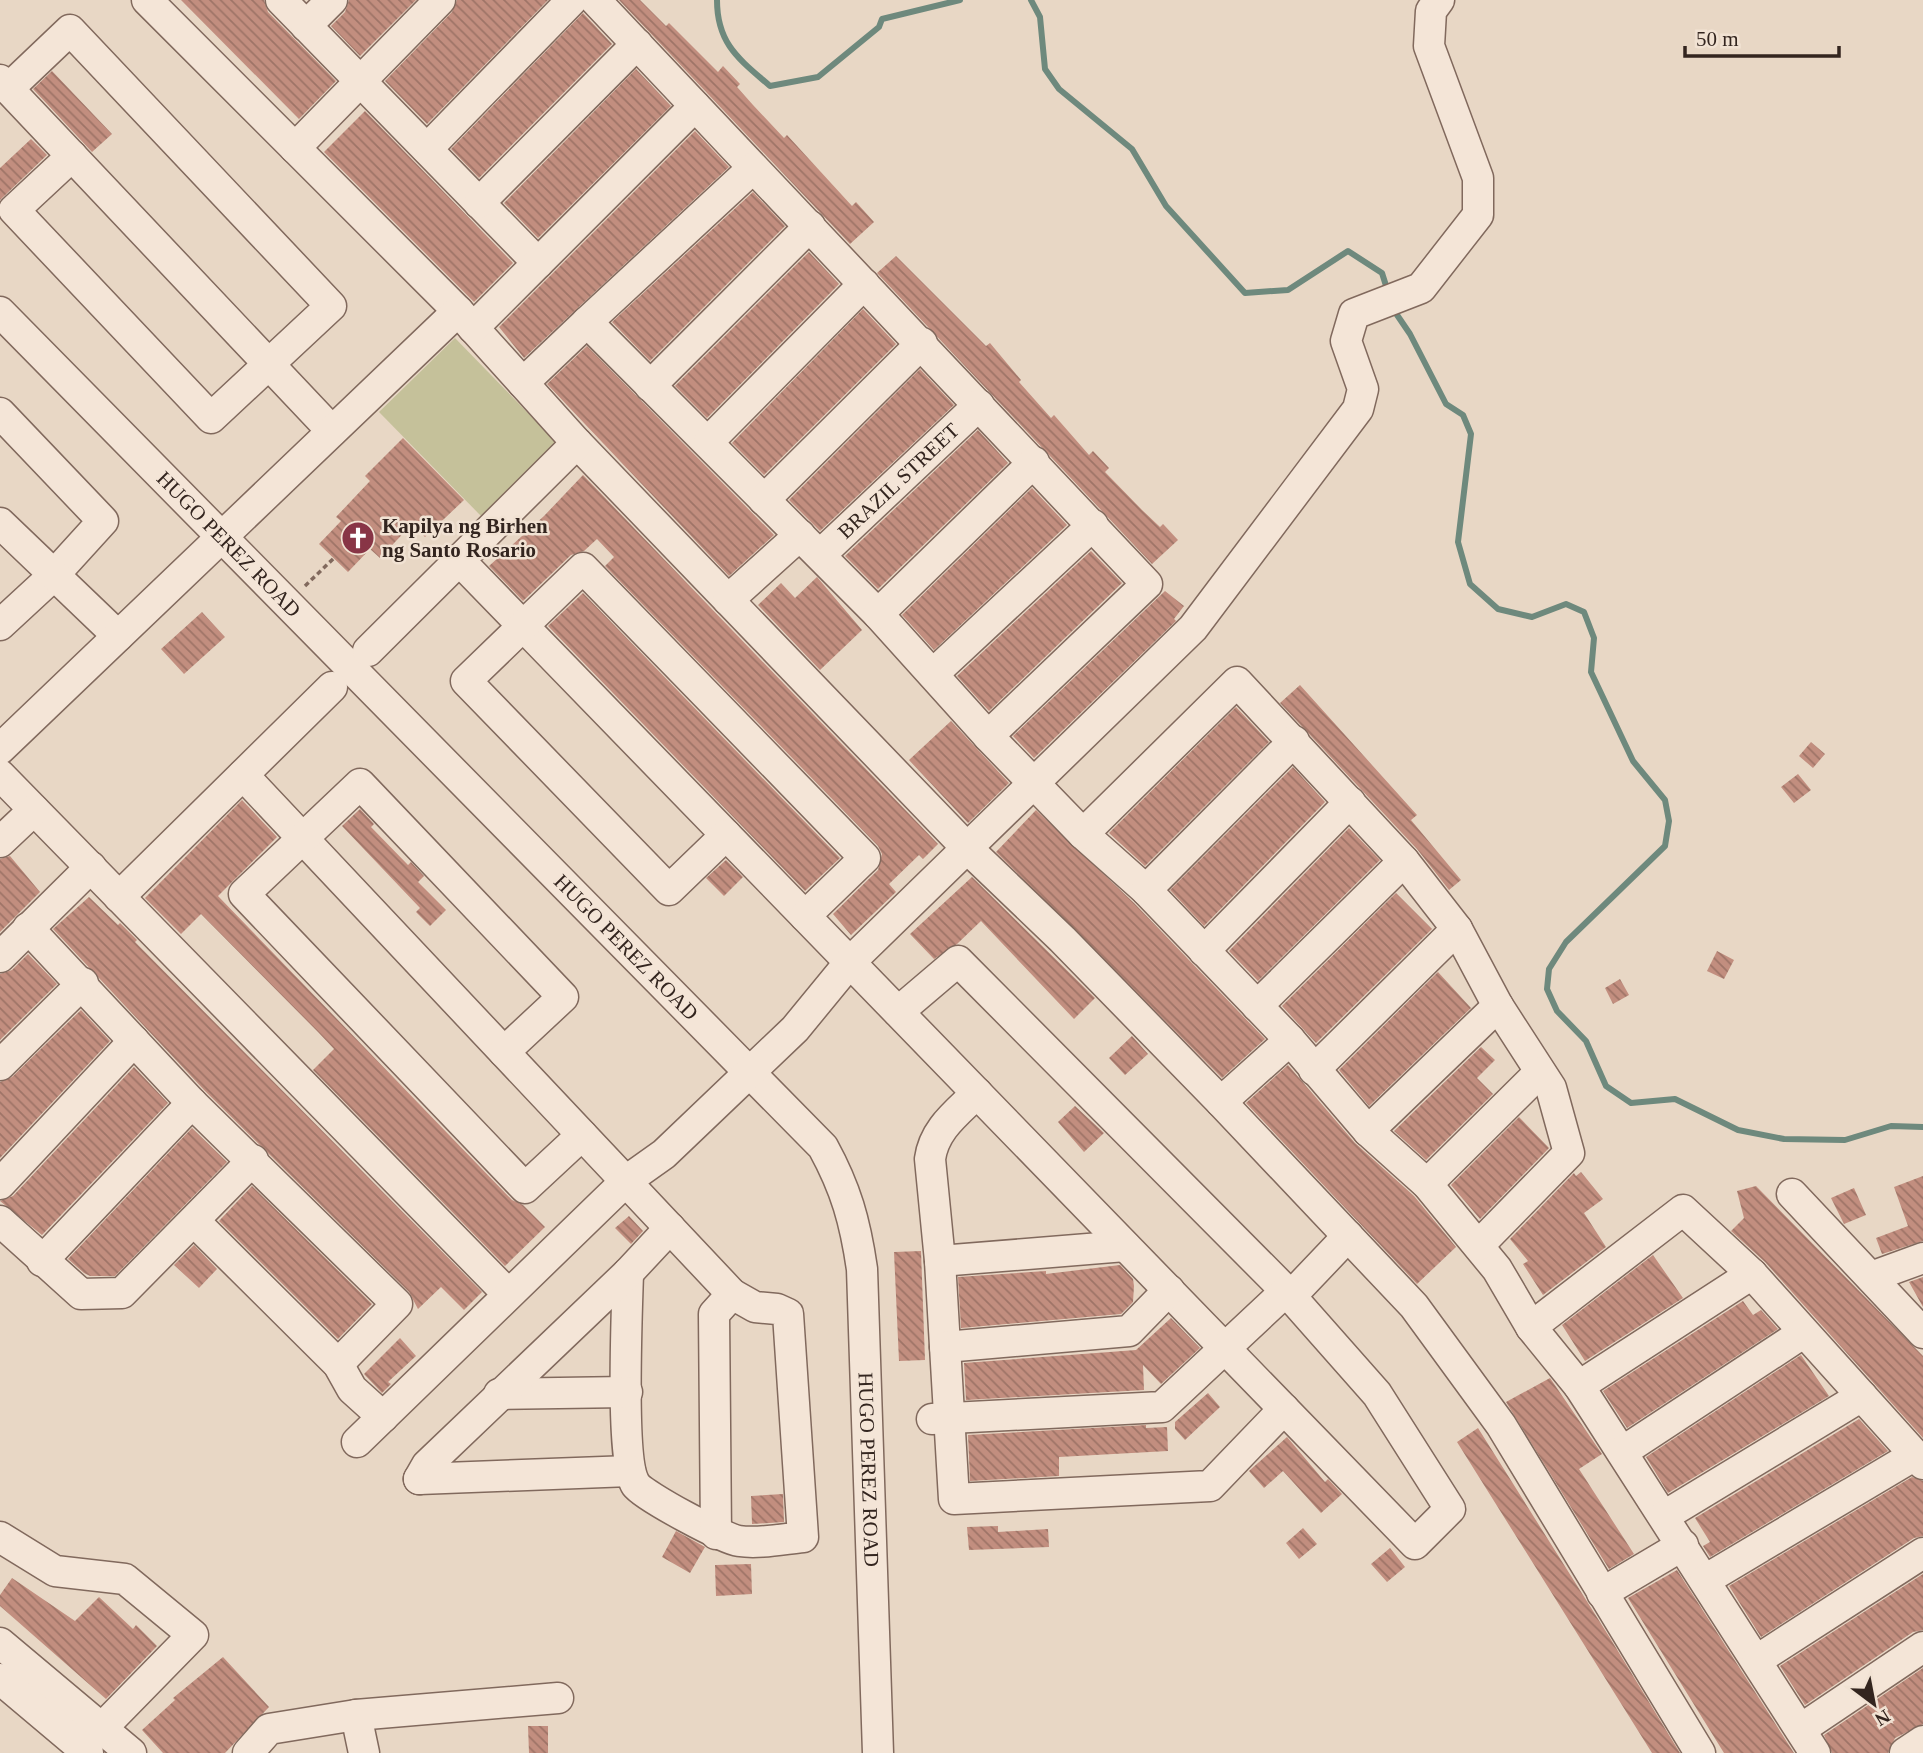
<svg xmlns="http://www.w3.org/2000/svg" width="1923" height="1753" font-family="Georgia,serif">
<style>
.park{fill:#c5c19a}
.lines{fill:none;stroke-linecap:round;stroke-linejoin:round}
.stream{stroke:#6e897d;stroke-width:6}
.building{fill:url(#building-back-hatch)}
.minor-casing{stroke:#81695d;stroke-width:33}
.path{stroke:#81695d;stroke-width:3.5;stroke-dasharray:5 3.5;stroke-linecap:butt}
.minor{stroke:#f4e5d7;stroke-width:30}
.labels{text-anchor:middle;dominant-baseline:central;stroke-width:5;stroke-linejoin:round;paint-order:stroke}
.street-label{font-size:21px;fill:#33251f;stroke:#f1e2d3}
.poi-label{font-size:21px;font-weight:bold;fill:#33251f;stroke:#f1e2d3;text-anchor:start}
</style>
<defs>
<pattern id="building-back-hatch" width="6" height="6" patternUnits="userSpaceOnUse" patternTransform="scale(1.75)"><rect width="6" height="6" fill="#c28e7f"/><path d="M-1 5l2 2M0 0l6 6M5-1l2 2" fill="none" stroke="#9e7467"/></pattern>
</defs>
<rect width="100%" height="100%" fill="#e8d7c5"/>
<!-- park -->
<path class="park" d="M455,338L557,443L482,517L379,412Z"/>
<g class="lines">
<!-- stream -->
<path class="stream" d="M717,0C717,44 739,59 770,86L818,77L879,27L882,19L960,0
M1031,0L1040,17L1045,69L1059,89L1132,149L1166,206L1245,293L1288,290L1348,251L1382,273L1388,292
M1393,309L1410,334L1446,404L1463,415L1471,434L1458,542L1470,584L1498,609L1532,617L1566,604L1584,612L1594,638L1591,672L1633,761L1665,800L1669,821L1665,846L1566,942L1549,969L1547,989L1557,1011L1586,1041L1606,1086L1631,1103L1675,1099L1738,1130L1784,1139L1845,1140L1891,1126L1923,1127"/>
</g>
<!-- building -->
<path class="building" d="M181,0H264L268,12L336,81L299,119Z
M349,0H416L360,56L331,26L345,12Z
M457,0H548L427,124L385,81L452,12Z
M619,0H640L666,26L669,23L718,72L723,66L740,84L737,87L753,105L784,138L787,135L852,206L856,202L874,222L850,244Z
M583,13L612,44L479,178L451,149Z
M636,69L671,106L538,238L504,203Z
M52,71L112,134L92,152L33,89Z
M365,111L513,263L474,302L324,152Z
M695,131L729,167L524,358L499,327Z
M31,139L47,155L0,200V168Z
M753,192L785,226L650,361L612,322Z
M809,252L839,284L707,418L675,386Z
M896,256L986,346L990,343L1021,380L1019,382L1051,418L1054,415L1089,455L1093,451L1109,468L1105,472L1142,510L1160,527L1163,524L1178,540L1152,564L877,273Z
M863,309L896,344L764,475L732,443Z
M587,346L774,535L729,576L547,384Z
M920,369L954,405L820,531L789,500Z
M978,430L1008,463L878,589L845,556Z
M403,438L464,500L425,537L412,524L380,558L370,549L348,572L319,544L341,521L336,517L370,481L365,476Z
M583,475L938,844L923,859L919,855L889,884L896,892L851,935L833,914L878,870L882,854L878,846L605,566L614,557L597,539L584,551L571,555L523,601L489,566L544,516Z
M1032,488L1067,525L934,650L902,615Z
M1091,551L1122,583L989,711L957,676Z
M817,577L862,630L820,670L758,605L781,583L795,598Z
M1165,591L1184,606L1174,619L1176,621L1034,758L1013,736Z
M583,593L840,858L805,891L548,626Z
M202,612L225,637L184,674L161,649Z
M1300,685L1417,815L1411,820L1461,880L1449,890L1417,849L1280,703Z
M1236,707L1269,742L1145,866L1109,833Z
M951,721L1009,783L968,823L909,760Z
M1811,742L1825,754L1813,768L1799,756Z
M1293,767L1325,802L1204,926L1170,890Z
M1798,774L1811,790L1794,803L1781,787Z
M242,800L277,837L218,896L512,1200L523,1205L545,1227L505,1266L313,1070L334,1049L318,1032L201,914L181,934L145,898Z
M360,809L374,824L371,827L408,865L411,862L424,876L418,882L446,910L430,926L416,912L420,908L342,826Z
M1036,810L1134,903L1265,1039L1222,1078L996,852Z
M1349,828L1380,860L1258,981L1229,951Z
M10,856L40,892L0,932V859Z
M726,860L743,877L724,896L706,878Z
M972,877L1095,998L1074,1019L981,921L957,944L934,959L910,934Z
M1396,893L1432,929L1316,1043L1282,1006Z
M89,897L118,925L120,923L137,940L135,942L482,1292L464,1310L441,1287L418,1309L409,1292L205,1091L53,929Z
M1717,951L1734,960L1724,979L1707,971Z
M28,954L57,984L0,1040V974L12,970Z
M1438,972L1471,1008L1369,1106L1339,1070Z
M1620,979L1629,995L1613,1004L1605,988Z
M81,1010L110,1041L0,1158V1082L12,1077Z
M1132,1036L1148,1054L1125,1075L1109,1058Z
M1481,1047L1495,1060L1477,1078L1493,1094L1426,1160L1394,1131Z
M1288,1065L1355,1143L1414,1196L1456,1247L1417,1284L1246,1103Z
M134,1067L168,1103L42,1235L0,1201L13,1196Z
M1075,1106L1104,1133L1084,1152L1058,1122Z
M1519,1117L1549,1148L1480,1219L1451,1185Z
M192,1128L227,1162L115,1276H90L84,1273L68,1259Z
M1581,1172L1603,1199L1584,1213L1606,1247L1543,1295L1523,1264L1528,1261L1510,1239L1574,1173L1576,1176Z
M1923,1176V1241L1882,1254L1876,1238L1908,1226L1894,1187Z
M252,1186L372,1304L338,1339L219,1221Z
M1756,1186L1923,1356V1438L1765,1262L1731,1231L1744,1218L1737,1191Z
M1854,1188L1866,1215L1844,1224L1831,1198Z
M629,1216L643,1231L631,1244L615,1228Z
M194,1245L217,1269L199,1288L174,1265Z
M921,1251L925,1360L899,1361L894,1252Z
M1653,1255L1683,1298L1585,1361L1562,1325Z
M1120,1265L1133,1279L1134,1286L1133,1302L1121,1314L961,1328L958,1277L1046,1271V1274Z
M1923,1277V1307L1909,1282Z
M1743,1301L1753,1315L1761,1310L1778,1329L1627,1428L1603,1391Z
M1171,1318L1200,1348L1161,1384L1143,1365L1144,1390L966,1400L964,1363L1136,1350Z
M400,1338L416,1356L388,1382L391,1384L382,1393L364,1374Z
M1801,1355L1829,1396L1668,1493L1646,1457Z
M1550,1378L1602,1454L1579,1469L1634,1554L1609,1569L1506,1402Z
M1208,1393L1220,1407L1185,1440L1175,1429V1422Z
M1859,1419L1888,1451L1710,1557L1703,1546L1710,1542L1695,1518Z
M1146,1425V1428L1167,1427L1168,1451L1059,1457V1476L970,1481L968,1435Z
M1478,1428L1610,1638L1680,1753H1652L1457,1442Z
M1287,1437L1325,1482L1328,1479L1342,1494L1321,1513L1283,1471L1264,1488L1249,1471Z
M1912,1477L1923,1481V1536L1914,1538L1761,1637L1729,1586Z
M783,1494L784,1522L752,1524L751,1496Z
M998,1526V1532L1048,1529L1049,1547L969,1550L967,1527Z
M1303,1528L1317,1544L1299,1559L1286,1543Z
M676,1531L705,1547L690,1573L662,1557Z
M1390,1548L1405,1567L1387,1582L1371,1564Z
M751,1564L752,1594L716,1596L715,1565Z
M1677,1570L1794,1753H1724L1628,1598Z
M1923,1574V1630L1913,1632L1805,1705L1780,1666Z
M12,1578L75,1621L99,1597L133,1629L136,1625L157,1646L106,1699L0,1606V1595Z
M223,1657L269,1707L225,1753H163L142,1730L175,1700L173,1698Z
M1923,1668V1724L1895,1738L1888,1753H1832L1824,1735Z
M528,1726H548V1753H529Z"/>
<g class="lines">
<defs>
<g id="minor">
<path d="M147,0L458,311L577,443L967,848L1062,939L1221,1102L1414,1306L1501,1425L1700,1753"/>
<path d="M281,0L538,263L695,106"/>
<path d="M595,0L1147,584L988,736"/>
<path d="M306,26L332,0"/>
<path d="M0,80L332,431"/>
<path d="M8,89L70,30L331,306L211,418L14,210L72,156"/>
<path d="M295,148L440,0"/>
<path d="M427,149L572,0"/>
<path d="M753,168L587,322L878,614L988,736L1083,834L1146,890L1290,1040L1368,1131L1427,1184L1497,1269L1531,1327L1579,1386L1815,1753"/>
<path d="M479,203L637,44"/>
<path id="s1" d="M0,312L823,1147C846,1189 855,1221 862,1269L878,1753"/>
<path d="M473,328L538,263"/>
<path d="M523,383L587,322"/>
<path d="M650,386L810,226"/>
<path d="M0,413L103,521L53,576L0,625"/>
<path d="M709,441L864,284"/>
<path d="M764,500L922,343"/>
<path d="M0,523L118,636"/>
<path id="s2" d="M820,555L979,405"/>
<path d="M459,560C778,888 1096,1216 1415,1544L1450,1509L1377,1394L1286,1291L958,961L898,1012"/>
<path d="M728,600L800,535"/>
<path d="M878,614L1034,462"/>
<path d="M368,651L577,443"/>
<path d="M933,674L1093,525"/>
<path d="M0,749L458,311"/>
<path d="M0,775L508,1294"/>
<path d="M243,775L732,1294L755,1307L777,1309L788,1314L803,1537C783,1539 759,1544 739,1541C724,1539 644,1496 636,1485C620,1463 627,1309 628,1273"/>
<path d="M1083,834L1237,682L1404,861L1457,929L1498,1006L1551,1088L1569,1153L1479,1245"/>
<path d="M726,835L669,890L466,681L583,568L865,858L805,916"/>
<path d="M0,842L34,810"/>
<path d="M1146,890L1294,741"/>
<path d="M119,897L332,687"/>
<path d="M28,928L192,1103L397,1304L338,1364"/>
<path d="M1204,951L1350,802"/>
<path d="M0,957L91,867"/>
<path d="M1257,1006L1404,861"/>
<path d="M504,1052L563,997L360,784L244,894L525,1188L582,1135"/>
<path d="M0,1065L83,983"/>
<path d="M1314,1070L1457,929"/>
<path d="M977,1093C957,1113 934,1129 930,1159L940,1261L954,1499L1210,1486L1284,1409"/>
<path d="M1221,1102L1290,1040"/>
<path d="M1368,1131L1498,1006"/>
<path d="M0,1184L134,1041"/>
<path d="M1427,1184L1540,1072"/>
<path d="M1792,1194L1923,1333"/>
<path d="M0,1221L81,1294L122,1293L253,1160"/>
<path d="M194,1221L338,1364L352,1389L383,1417"/>
<path d="M42,1261L192,1103"/>
<path d="M940,1261L1125,1246"/>
<path d="M1871,1277L1923,1258"/>
<path d="M1291,1296L1348,1236"/>
<path d="M1531,1327L1683,1210L1752,1274L1923,1464"/>
<path d="M945,1347L1129,1331L1169,1290"/>
<path d="M1579,1386L1752,1274"/>
<path d="M499,1394L627,1392"/>
<path d="M932,1419L1162,1407L1286,1291"/>
<path d="M357,1442L626,1181L664,1154L795,1029L850,962L1193,628L1358,409L1363,389L1346,341L1354,314L1421,288L1478,215V178L1429,46L1431,11L1439,0"/>
<path d="M1622,1452L1803,1333"/>
<path d="M419,1479L427,1465L628,1273L670,1228"/>
<path d="M419,1479L630,1471"/>
<path d="M1664,1516L1862,1396"/>
<path d="M716,1534L714,1314L732,1294"/>
<path d="M0,1537L55,1571L125,1579L193,1635L103,1727"/>
<path d="M1705,1580L1915,1455"/>
<path d="M1602,1593L1683,1545"/>
<path d="M0,1643L131,1753"/>
<path d="M1757,1660L1923,1553"/>
<path d="M0,1679L88,1753"/>
<path d="M356,1715L364,1753"/>
<path d="M1801,1729L1923,1647"/>
<path d="M248,1753L269,1729L356,1715L558,1698"/>
<path d="M1905,1753L1923,1741"/>
</g>
</defs>
<!-- minor casing -->
<use href="#minor" class="minor-casing"/>
<!-- path -->
<path class="path" d="M305,586L334,558"/>
<!-- minor -->
<use href="#minor" class="minor"/>
</g>
<!-- icons -->
<defs>
<symbol id="church-disc" viewBox="-11 -11 22 22"><circle r="9.5" fill="#883546" stroke="#f1e2d3"/><path d="M-1.2-6h2.4v3.5h3.3v2.4h-3.3V6h-2.4V-.1h-3.3v-2.4h3.3Z" fill="#fff"/></symbol>
</defs>
<g fill-rule="evenodd">
<use href="#church-disc" x="339" y="519" width="38" height="38"/>
</g>
<g class="labels">
<!-- street labels -->
<g class="street-label">
<text stroke="none"><textPath href="#s2" startOffset="108">BRAZIL STREET</textPath></text>
<text stroke="none"><textPath href="#s1" startOffset="326">HUGO PEREZ ROAD</textPath></text>
<text stroke="none"><textPath href="#s1" startOffset="892">HUGO PEREZ ROAD</textPath></text>
<text stroke="none"><textPath href="#s1" startOffset="1502">HUGO PEREZ ROAD</textPath></text>
</g>
<!-- poi labels -->
<g class="poi-label">
<text x="382" y="526">Kapilya ng Birhen<tspan x="382" dy="24">ng Santo Rosario</tspan></text>
</g>
</g>
<!-- north arrow -->
<g transform="translate(1874 1704) rotate(148)" stroke="#f1e2d3" stroke-width="5" paint-order="stroke">
<path d="M0-5L12 26L0 18L-12 26Z" fill="#33251f"/>
<text y="-10" font-size="19" font-weight="bold" text-anchor="middle" fill="#33251f">N</text>
</g>
<!-- scale -->
<path d="M1685 46v10h154v-10" fill="none" stroke="#33251f" stroke-width="3.5"/>
<text x="1696" y="46" font-size="21" fill="#33251f" stroke="#f1e2d3" stroke-width="5" paint-order="stroke">50 m</text>
</svg>
